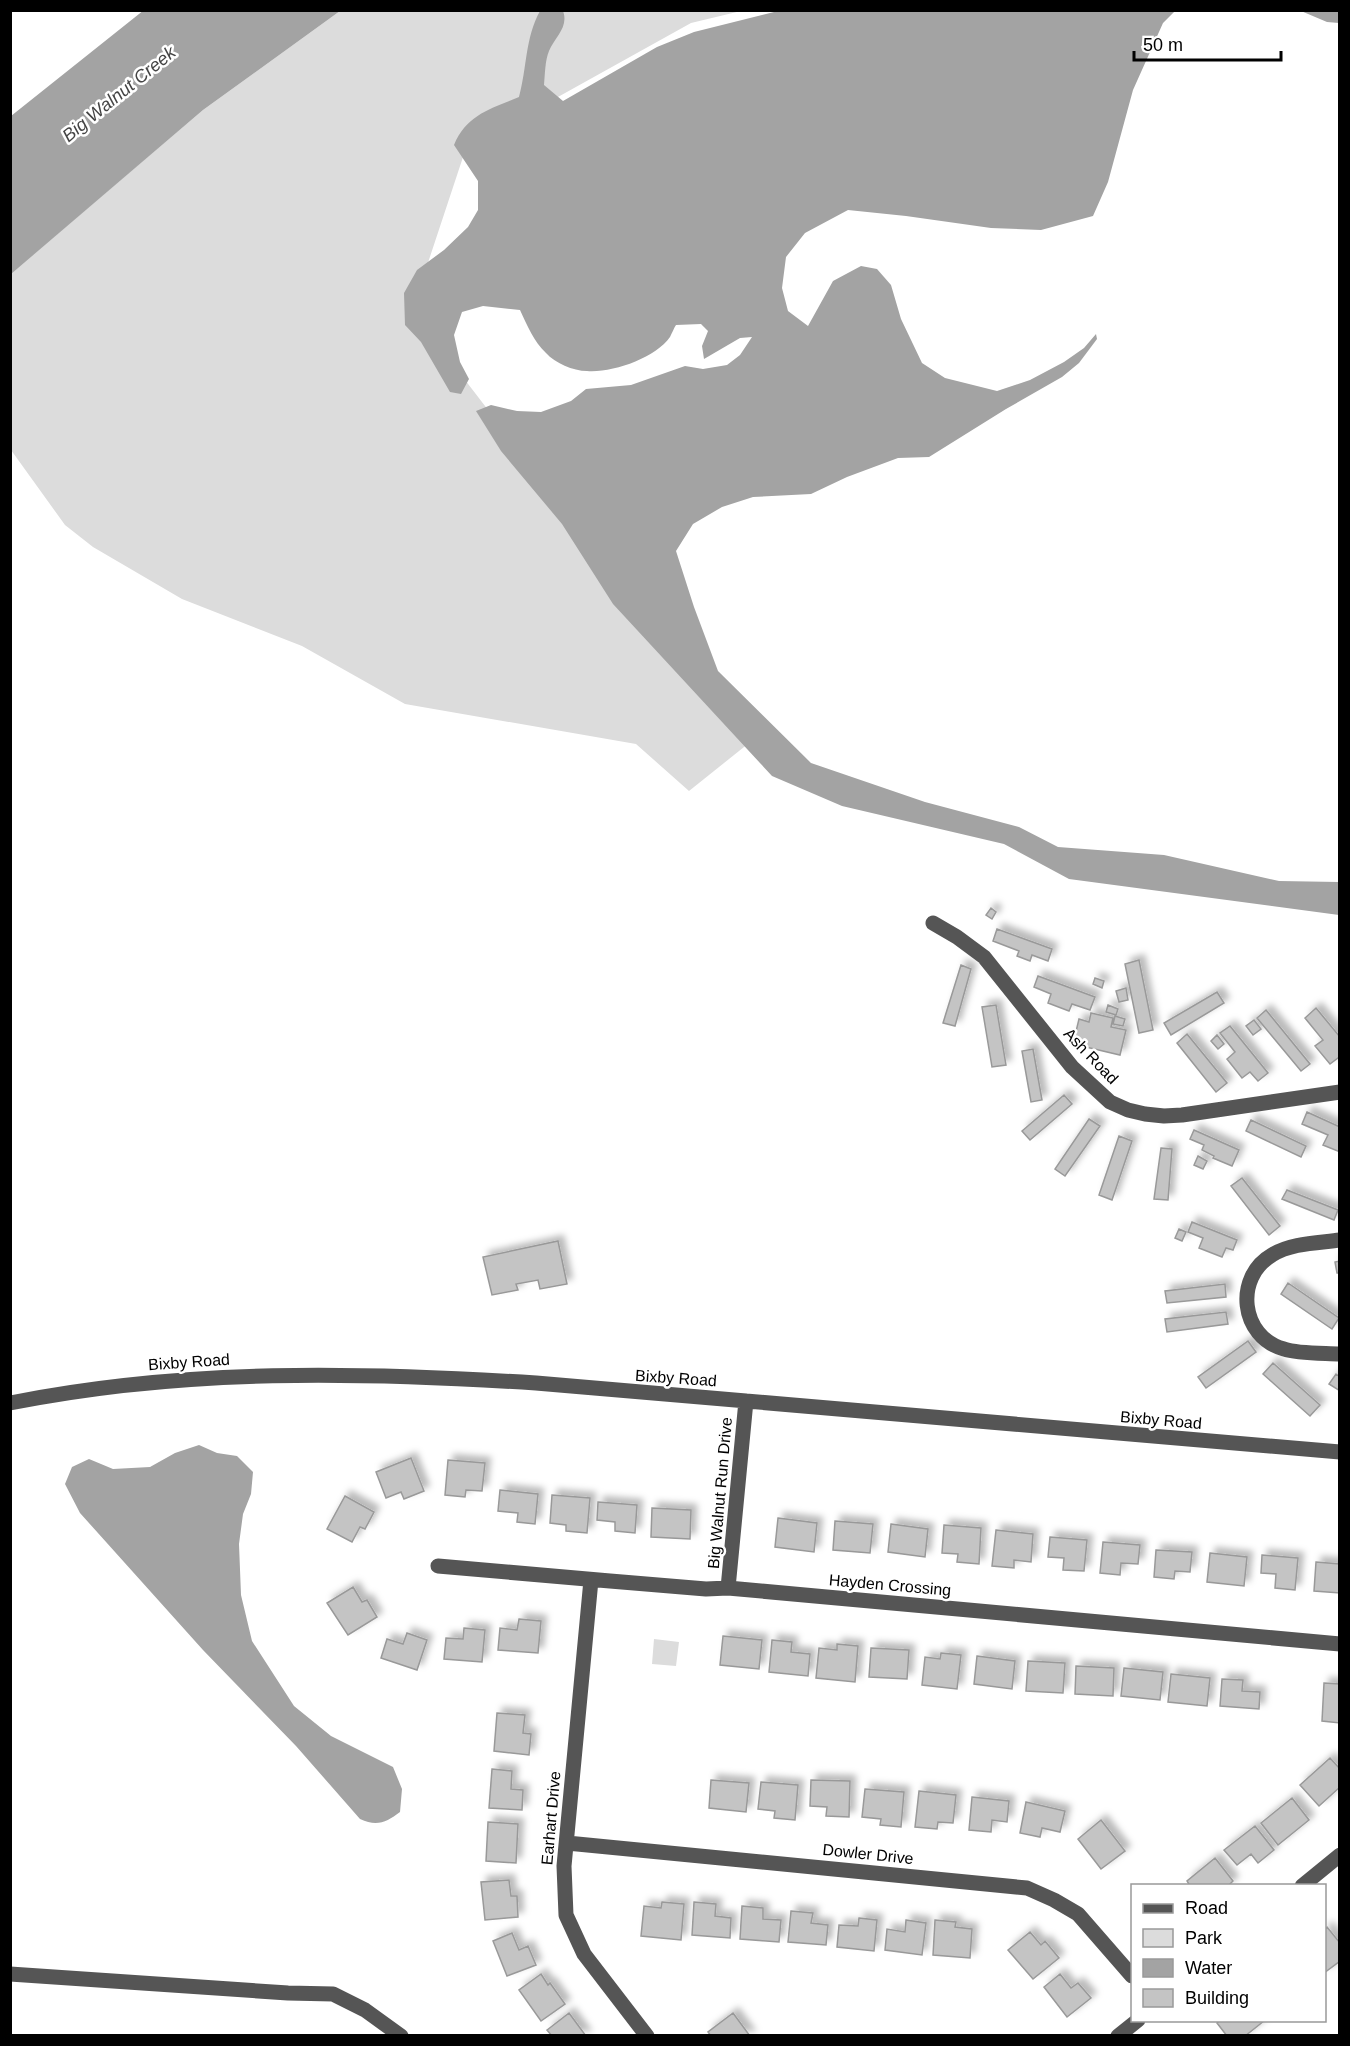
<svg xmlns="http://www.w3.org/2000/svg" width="1350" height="2046" font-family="Arial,sans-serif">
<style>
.green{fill:#dcdcdc}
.water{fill:#a3a3a3}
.building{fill:#c4c4c4;stroke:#999;stroke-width:1.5;filter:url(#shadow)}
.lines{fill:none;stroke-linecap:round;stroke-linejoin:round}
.minor{stroke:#555;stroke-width:15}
.labels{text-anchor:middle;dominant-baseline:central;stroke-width:5;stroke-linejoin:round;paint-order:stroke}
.street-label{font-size:16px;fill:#000;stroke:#fff}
.water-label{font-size:18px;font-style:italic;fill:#444;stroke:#fff}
</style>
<defs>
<filter id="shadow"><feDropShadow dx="5.5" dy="-5.5" stdDeviation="3" flood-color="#0004"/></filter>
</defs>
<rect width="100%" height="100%" fill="#fff"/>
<!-- green -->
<path class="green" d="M340,11H741L691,23L466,148L412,311L642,610L754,739L689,791L636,744L405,704L302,646L182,599L93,547L65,525L11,450L10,274L203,110Z
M654,1639L679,1642L676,1666L652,1664Z"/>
<!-- water -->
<path class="water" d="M144,10L340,11L203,110L11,274V116Z
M540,11H563C569,27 555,37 549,51C545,60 545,75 544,85L563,101L657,47L694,32L778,11H1175L1163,23L1133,90L1108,182L1093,216L1041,230L991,228L906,216L848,210L805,233L786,257L782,288L788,311L808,326L833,281L861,266L877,269L891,285L901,319L922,363L945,378L997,391L1030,380L1064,362L1084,348L1096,334L1097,339L1079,363L1062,377L1006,409L929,457L898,458L847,477L811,494L753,497L722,507L693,524L676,551L694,607L718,671L811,763L925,802L1019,827L1058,847L1164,855L1279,881L1339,882V915L1069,879L1004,844L842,806L772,776L613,604L562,524L501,451L476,411L491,405L517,411L541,412L571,401L586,389L631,385L685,366L703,369L727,365L740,355L752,337L740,338L704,359L702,346L708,331L701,324L676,325C674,328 672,333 670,337C655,358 613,373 587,371C573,371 555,363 546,353C534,342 527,325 520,310L483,306L462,312L454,335L460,362L469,379L461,394L450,392L421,342L405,325L404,293L417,270L444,250L468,227L478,210V181L454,145C467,114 491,109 519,97C527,68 525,38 540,11Z
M1301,11H1339V23L1327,22Z
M199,1445L217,1453L237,1456L253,1472L251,1494L243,1514L239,1544L241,1595L252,1641L294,1706L331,1736L393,1767L402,1789L400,1812C387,1822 377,1827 360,1819L296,1746L203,1650L80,1513L65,1484L72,1467L89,1459L113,1469L150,1467L175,1453Z"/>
<!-- building -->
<path class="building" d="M991,908L996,912L992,919L986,915Z
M997,929L1052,949L1048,961L1032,955L1030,961L1017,956L1019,951L993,941Z
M1139,960L1153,1030L1139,1033L1125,964Z
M961,965L971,969L955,1026L943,1023Z
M1038,976L1095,997L1090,1010L1072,1004L1069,1011L1048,1003L1051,994L1034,987Z
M1095,978L1104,981L1102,988L1093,984Z
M1126,988L1128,1000L1119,1002L1116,991Z
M1217,992L1224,1003L1171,1035L1164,1023Z
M996,1005L1006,1065L992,1067L982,1007Z
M1108,1005L1118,1009L1116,1015L1106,1012Z
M1316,1008L1340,1037V1060L1338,1058L1330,1064L1315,1046L1323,1040L1305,1018Z
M1266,1010L1310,1064L1301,1071L1257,1018Z
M1091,1013L1113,1018L1111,1027L1126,1030L1120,1055L1073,1044L1079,1019L1089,1022Z
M1115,1016L1125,1019L1123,1026L1113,1024Z
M1254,1020L1261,1029L1253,1035L1246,1026Z
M1230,1026L1268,1073L1258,1081L1250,1072L1242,1078L1227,1059L1235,1052L1220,1033Z
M1187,1034L1227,1083L1216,1092L1177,1043Z
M1217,1035L1224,1044L1218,1049L1211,1041Z
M1033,1049L1042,1100L1031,1102L1022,1051Z
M1064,1095L1072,1104L1030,1140L1022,1131Z
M1307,1112L1340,1127V1152L1323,1145L1328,1135L1302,1124Z
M1089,1119L1100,1126L1065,1176L1055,1169Z
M1251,1120L1306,1146L1301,1157L1246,1131Z
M1194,1130L1239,1150L1232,1166L1213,1158L1214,1156L1202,1150L1204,1145L1190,1139Z
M1119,1136L1132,1141L1112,1200L1099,1195Z
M1161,1148L1172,1149L1168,1200L1154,1199Z
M1198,1156L1207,1161L1203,1169L1194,1165Z
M1242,1178L1280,1226L1269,1235L1231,1186Z
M1287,1190L1338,1210L1334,1220L1282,1199Z
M1192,1222L1237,1240L1233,1250L1226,1248L1222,1257L1199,1248L1203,1238L1188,1232Z
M1179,1229L1186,1232L1182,1241L1175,1238Z
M558,1241L567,1284L540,1289L538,1280L516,1284L518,1290L492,1295L483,1257Z
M1340,1261V1273H1337L1335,1262Z
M1288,1283L1339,1318L1332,1329L1281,1294Z
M1225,1284L1226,1297L1167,1303L1165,1291Z
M1226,1312L1228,1324L1167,1332L1165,1319Z
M1248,1341L1256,1352L1206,1388L1198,1377Z
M1273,1363L1320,1405L1310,1416L1263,1374Z
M1336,1374L1340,1377V1391L1329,1384Z
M411,1458L424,1491L404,1499L401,1492L386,1498L376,1472Z
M448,1460L485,1463L482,1491L466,1490L465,1497L445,1495Z
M500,1490L538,1494L535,1524L517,1522L518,1513L498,1511Z
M552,1495L590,1498L587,1533L566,1531V1525L550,1523Z
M345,1496L374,1512L365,1529L360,1527L352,1542L327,1529Z
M598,1502L637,1505L635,1533L615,1531V1522L597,1520Z
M652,1508L691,1510L690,1539L651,1537Z
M778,1518L817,1523L814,1552L775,1547Z
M835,1521L873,1524L870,1553L833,1550Z
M891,1524L928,1529L925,1557L888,1552Z
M944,1525L981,1528L979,1564L957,1562L958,1554L942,1553Z
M996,1530L1033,1534L1031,1562L1014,1560V1568L992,1566Z
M1050,1537L1087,1540L1084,1571L1063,1570L1064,1558L1048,1557Z
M1103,1542L1140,1545L1138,1564L1121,1563L1120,1575L1100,1573Z
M1156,1550L1192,1552L1190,1572L1175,1571L1174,1579L1154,1577Z
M1210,1553L1247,1557L1244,1586L1207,1582Z
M1262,1555L1298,1558L1295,1590L1275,1588L1276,1574L1261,1573Z
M1316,1562L1340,1564V1593L1314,1591Z
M353,1587L362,1602L367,1600L377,1617L348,1635L327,1603Z
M519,1619L541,1621L538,1653L498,1650L500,1628L517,1630Z
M464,1628L485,1630L482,1662L444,1659L446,1638L463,1639Z
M407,1633L427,1640L417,1670L381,1658L387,1639L403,1644Z
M723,1636L762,1640L759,1669L720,1665Z
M772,1640L792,1642L791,1652L810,1654L808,1676L769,1672Z
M837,1644L858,1646L855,1682L816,1678L819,1648L837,1650Z
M871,1648L909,1650L907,1679L869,1677Z
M941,1653L961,1655L957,1689L922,1685L925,1657L940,1659Z
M977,1656L1015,1661L1012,1689L974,1684Z
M1028,1661L1065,1663L1063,1693L1026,1691Z
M1076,1666L1114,1668L1113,1696L1075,1694Z
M1124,1668L1163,1672L1160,1700L1121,1696Z
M1171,1674L1210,1678L1207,1706L1168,1702Z
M1222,1679L1243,1680L1242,1691L1260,1692L1259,1709L1220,1706Z
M1324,1683L1340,1684V1723L1322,1721Z
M497,1713L525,1715L523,1733L531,1734L529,1755L494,1751Z
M1330,1758L1340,1769V1787L1319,1806L1300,1785Z
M492,1769L512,1771L511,1789L523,1790L522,1810L489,1808Z
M711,1780L749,1783L746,1812L709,1808Z
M811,1780L850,1781L849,1817L826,1816L827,1807L810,1806Z
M761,1782L798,1785L795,1820L774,1818L775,1811L758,1809Z
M865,1789L904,1792L901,1827L880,1825L881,1819L862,1817Z
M919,1791L956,1795L953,1823L938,1822L937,1829L915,1827Z
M972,1797L1009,1801L1007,1822L992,1820L991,1832L969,1830Z
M1292,1798L1309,1820L1278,1845L1261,1823Z
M1026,1802L1065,1811L1060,1832L1042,1828L1040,1837L1020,1833Z
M1101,1820L1125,1851L1101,1869L1078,1839Z
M488,1822L518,1824L516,1863L486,1861Z
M1255,1826L1274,1850L1258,1863L1251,1854L1237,1865L1224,1850Z
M1215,1858L1233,1881L1228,1886H1190L1187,1881Z
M509,1880L511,1896H517L518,1917L485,1920L481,1882Z
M662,1902L684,1904L681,1940L641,1936L644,1906L661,1908Z
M694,1902L716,1904L715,1916L731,1918L730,1938L692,1935Z
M742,1906L763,1908V1919L781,1920L779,1942L740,1939Z
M791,1911L813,1913L811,1923L828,1925L826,1945L788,1942Z
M859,1918L877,1920L874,1951L837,1947L839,1925L858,1926Z
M906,1920L926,1923L922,1955L885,1950L887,1929L905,1932Z
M935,1920L956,1922L955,1927L972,1929L970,1958L933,1955Z
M1327,1927L1340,1943V1961L1324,1973V1930Z
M1030,1932L1041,1945L1045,1941L1059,1958L1033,1979L1008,1950Z
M512,1933L519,1950L528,1946L536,1965L507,1976L493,1941Z
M541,1974L548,1985L550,1983L565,2004L541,2021L519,1990Z
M1060,1974L1071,1988L1078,1983L1091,1998L1067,2017L1044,1987Z
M569,2013L586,2036H552L547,2030Z
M733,2013L750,2036H711L708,2032Z
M1220,2020H1264V2021L1245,2036H1227L1217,2023Z"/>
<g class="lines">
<!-- minor -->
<path class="minor" d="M933,923L957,937L984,957L1072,1067L1110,1102L1128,1110L1145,1114L1164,1116L1182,1115L1340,1092
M1340,1240C1318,1243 1291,1243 1272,1255C1234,1277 1240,1337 1284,1349C1298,1354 1324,1353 1340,1354
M10,1403C185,1368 360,1372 536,1383L1340,1452
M438,1566L610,1581L706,1589L728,1588L1340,1644
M591,1580L564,1866L566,1915L584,1954L647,2036
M728,1588L746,1401
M567,1843L1027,1888L1054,1900L1078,1914L1132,1976
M1302,1886L1340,1855
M10,1974L288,1993L333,1994L365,2010L401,2036
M1118,2036L1138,2020"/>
</g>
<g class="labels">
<!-- street labels -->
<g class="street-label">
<text transform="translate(1091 1056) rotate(46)">Ash Road</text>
<text transform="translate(189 1362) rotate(-4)">Bixby Road</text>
<text transform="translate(676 1378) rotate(4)">Bixby Road</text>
<text transform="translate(1161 1420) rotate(5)">Bixby Road</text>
<text transform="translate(720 1493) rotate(-85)">Big Walnut Run Drive</text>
<text transform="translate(890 1585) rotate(5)">Hayden Crossing</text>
<text transform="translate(551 1818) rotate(-85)">Earhart Drive</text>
<text transform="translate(868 1854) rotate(6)">Dowler Drive</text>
</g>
<!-- water labels -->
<g class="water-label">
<text transform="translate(119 94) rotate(-39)">Big Walnut Creek</text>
</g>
</g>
<!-- border -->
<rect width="1350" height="2046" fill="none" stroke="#000000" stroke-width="24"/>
<!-- legend -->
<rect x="1131" y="1884" width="195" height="138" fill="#ffffff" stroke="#999999" stroke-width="1.5"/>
<rect x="1143" y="1904" width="30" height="9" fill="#555555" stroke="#999999" stroke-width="1.5"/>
<text x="1185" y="1914" font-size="18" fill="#000000">Road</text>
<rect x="1143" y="1929" width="30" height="18" fill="#dcdcdc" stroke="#999999" stroke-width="1.5"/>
<text x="1185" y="1944" font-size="18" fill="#000000">Park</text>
<rect x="1143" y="1959" width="30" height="18" fill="#a3a3a3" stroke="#999999" stroke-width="1.5"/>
<text x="1185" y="1974" font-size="18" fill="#000000">Water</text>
<rect x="1143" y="1989" width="30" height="18" fill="#c4c4c4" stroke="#999999" stroke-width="1.5"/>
<text x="1185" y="2004" font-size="18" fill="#000000">Building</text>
<!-- scale -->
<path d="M1134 51v9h147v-9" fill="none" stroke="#000000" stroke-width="3"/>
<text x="1143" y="51" font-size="18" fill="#000000" stroke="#ffffff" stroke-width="4.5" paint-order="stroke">50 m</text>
</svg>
